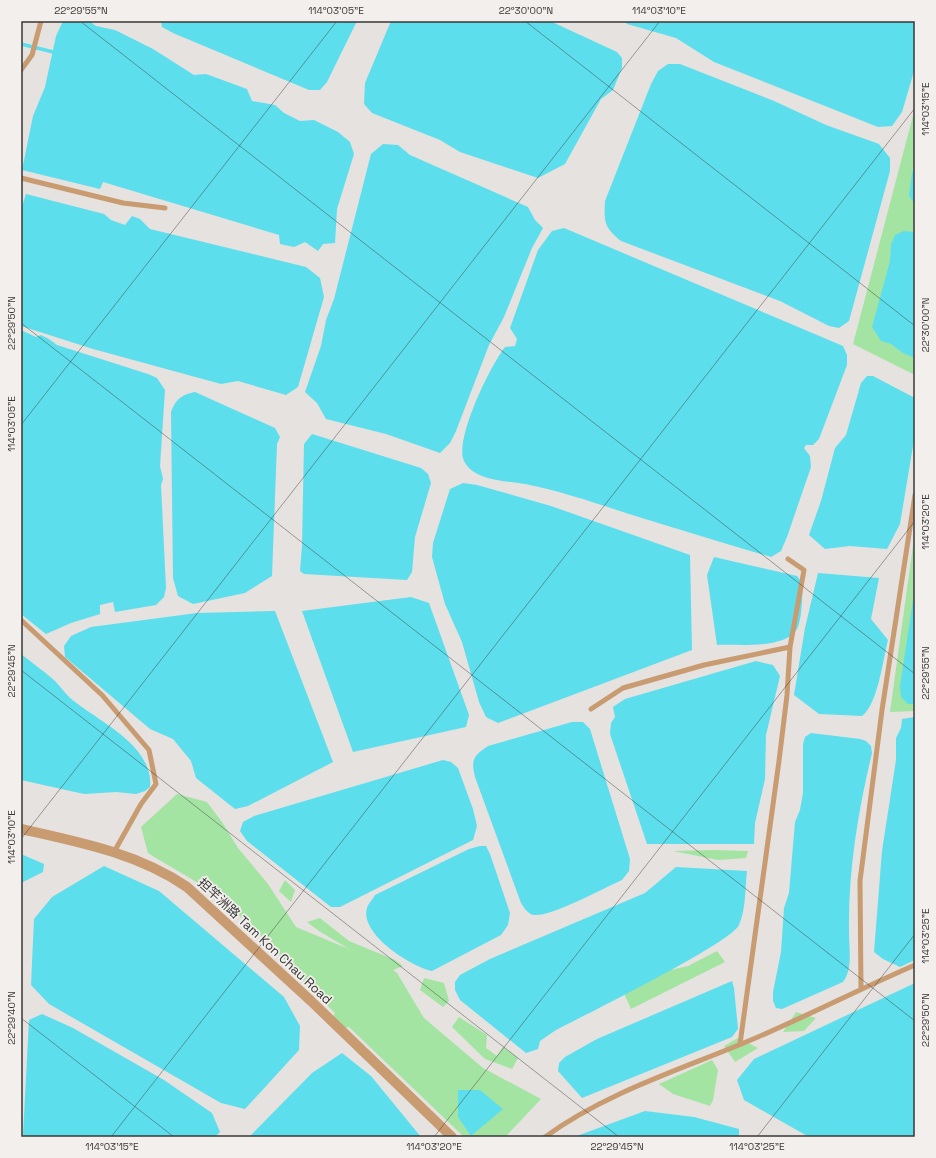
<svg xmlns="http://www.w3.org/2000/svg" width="936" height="1158" font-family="'Space Grotesk','Noto Sans SC',sans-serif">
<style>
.green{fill:#a4e4a3}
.water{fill:#5ddeec}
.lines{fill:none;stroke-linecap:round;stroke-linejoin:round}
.stream{stroke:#5ddeec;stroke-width:3.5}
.service{stroke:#c89b71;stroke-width:5}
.minor{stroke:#c89b71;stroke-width:10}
.ticks{fill:none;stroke:#393837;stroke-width:1;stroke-opacity:0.45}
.labels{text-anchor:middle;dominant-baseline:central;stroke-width:3.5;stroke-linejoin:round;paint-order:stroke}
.street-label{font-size:13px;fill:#393837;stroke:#f2efec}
.neatline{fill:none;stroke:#393837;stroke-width:1.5}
.ticks-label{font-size:10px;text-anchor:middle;fill:#393837}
</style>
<rect width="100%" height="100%" fill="#e5e2df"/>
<!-- green -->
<path class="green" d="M915,108V375L853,344Z
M915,531V711L890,712Z
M177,794L207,802L222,822L238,848L268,884L296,927L349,949L319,931L307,922L320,918L349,941L395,960L403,966L393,970L397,973L424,1018L483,1068L541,1099L507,1135L511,1137H464L349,1027L345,1028L333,1017L335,1013C295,974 260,929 215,895C194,879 170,867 148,853L141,827Z
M714,850L748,851L746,858L718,860L673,851Z
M285,880L295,890L291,902L279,891Z
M717,951L725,962L631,1009L623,991L666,971L688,966Z
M424,978L444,983L449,1001L443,1007L420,990Z
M796,1012L816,1018L804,1031L783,1032Z
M459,1017L487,1035L486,1048L497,1056L503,1047L518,1058L512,1069L485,1059L452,1027Z
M738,1038L758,1048L735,1062L724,1046Z
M712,1060L718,1070L713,1100L710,1106L673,1094L659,1084Z"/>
<!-- water -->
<path class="water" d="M63,21H89L96,26L115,30L153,49L194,75L206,74L247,89L252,101L275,105L284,113L300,121L314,120L338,132L350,142L354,154L337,209L335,243L323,244L318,251L305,242L294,247L280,244L279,235L103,182L100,189L22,170L33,116L45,87L56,36Z
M161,21H357L327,82L320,90H309L173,33L162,27Z
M391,21H550L617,52L622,58V68L613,90L601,99L565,164L538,178L460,152L440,140L372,113L364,104L365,83Z
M624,21H915V68L902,112L892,126L878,127L714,62L676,38L627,24Z
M668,64H680L774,101L826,125L879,144L890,158V171L849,321L839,328L829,326L780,301L621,241C604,227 604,222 605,201L651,84L658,71Z
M383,144L398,145L410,155L528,207L535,220L543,228L532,248L504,317L489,345L456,431L450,443L440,453L386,434L326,419L317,403L305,392L321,346L326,320L334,299L371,154Z
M915,168V204L909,196L912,173Z
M26,194L104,214L111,220L125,225L132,216L140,219L150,229L306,267L320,278L324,297L298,387L286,395L238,381L221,384L93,349L21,326V209Z
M564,228L843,346L847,355V365L819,439L813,445H806L804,448L810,456L811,467L787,537L781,551L771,557C724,543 677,529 629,514C595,503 561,491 525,484C507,481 474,481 464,461C454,440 490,366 505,347L515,346L517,339L510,328L538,250L552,231Z
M904,231L915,232V358L903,353L891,344L881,341L872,327L890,261L891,244L895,235Z
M21,330L36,337L41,335L49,339L57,345L148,374L157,378L165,390L160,466L163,479L161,485L166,588L164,597L156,605L115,612L113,602L100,605V614L71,623L46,634L21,614Z
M867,376H873L915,398V434L900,524L887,549L850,546L825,549L809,535L821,501L835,448L846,435L861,383Z
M195,392L275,428L280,437L277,444L272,576L245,593L193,604L178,596L173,578L171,412C176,399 181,395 195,392Z
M312,434L421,468L428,474L431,483L415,537L412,572L407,580L304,574L300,571L302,546L304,444Z
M463,483L477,485L551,506L690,555L692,650L498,723L486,717L479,702L462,642L445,604L432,557L433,543L450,489Z
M714,557L797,576L803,584C802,596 802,617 798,627C788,650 738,644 717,645L707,575Z
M818,573L879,578L871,619L888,640C883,659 878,704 862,716L819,714L794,695L805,628Z
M915,587V704H908L901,697L900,686Z
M411,597L429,603L469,715L466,727L353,752L302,611Z
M275,611L333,762L248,806L235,809L196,778L191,761L173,739L150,729L65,657L64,646L71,636L91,627L197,613Z
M21,654C32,663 44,671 55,681C60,686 64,692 69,697C95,720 154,744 150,787L145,791L136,794L116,792L84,794L21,780Z
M756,661L773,665L780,676L766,735L765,779L755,823L754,844H647L610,734L611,723L615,717L613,707L625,699Z
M915,717V960L900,967L883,959L874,952L882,851L896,760V738L901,728L902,719Z
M572,722H583L590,729L630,859L629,871L622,880C604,888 551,917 534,915C528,914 524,908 521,903L475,777C471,760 473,756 488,746Z
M811,733L860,739L866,741L871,746L872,753C858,811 848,872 849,932C849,948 853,969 843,982L782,1009L776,1008L773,1001V992L781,952L784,908L789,893L795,822L800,810L803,793V744L805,737Z
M443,760L451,762L458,768L473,809L477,826L473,840L340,907H331L247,841L240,831L243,822L254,816Z
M480,846H486L490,854L510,913L508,925L501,935L432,971C412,967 359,934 367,908C368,904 373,899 375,895L469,849Z
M21,854L44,864L43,872L21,883Z
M104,866L159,891L284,997L300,1026L299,1050L245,1109L221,1103L49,1004L31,985L34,919L52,897Z
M676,867L747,871C745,889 746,909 739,925C731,943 583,1016 556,1030L540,1041L538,1049L526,1053L460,1000L455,990V982L460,975L490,959L645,893Z
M732,981L734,988L738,1029L732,1037L582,1098L558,1071L559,1063L565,1057L597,1039Z
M915,983V1137H809L744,1100L737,1080L754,1059Z
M42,1014L73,1028L164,1080L212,1113L220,1132L215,1137H25L23,1135L29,1020Z
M342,1053L371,1076L421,1137H249L312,1073Z
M458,1090H480L503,1109L471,1136L458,1117Z
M645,1111L694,1117L739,1129V1137H574Z"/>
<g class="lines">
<!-- stream -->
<path class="stream" d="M21,44L57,53"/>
<!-- service -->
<path class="service" d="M21,70L32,55L41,21
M21,178L123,203L165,208
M21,620L102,695L149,750L156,784L141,804L114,852
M591,709L623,688L704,665L790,647
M861,989L860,881L882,710L915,495
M740,1044L779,761L787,695L790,647L804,570L788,559
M545,1137C608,1091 686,1068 758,1037C811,1014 862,988 915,965"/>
<!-- minor -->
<path class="minor" d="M21,829C79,842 137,853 187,887L311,1001L452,1137"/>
</g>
<!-- ticks -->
<path class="ticks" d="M80,21L915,674M525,21L915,326M21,323L915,1021M21,425L337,21M21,670L619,1137M21,839L660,21M21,1018L174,1137M111,1137L915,108M434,1137L915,521M757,1137L915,934"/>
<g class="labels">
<!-- street labels -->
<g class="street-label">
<text transform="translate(265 941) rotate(43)">担竿洲路 Tam Kon Chau Road</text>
</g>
</g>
<!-- border -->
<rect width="936" height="1158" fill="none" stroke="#f2efec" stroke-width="44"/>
<rect x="22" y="22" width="892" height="1114" class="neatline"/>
<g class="ticks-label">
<text x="81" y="14">22°29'55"N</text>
<text x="336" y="14">114°03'05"E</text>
<text x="526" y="14">22°30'00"N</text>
<text x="659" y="14">114°03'10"E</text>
<text transform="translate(925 109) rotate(-90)" y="4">114°03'15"E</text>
<text transform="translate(11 323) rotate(-90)" y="4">22°29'50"N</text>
<text transform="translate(925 325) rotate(-90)" y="4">22°30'00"N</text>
<text transform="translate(11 424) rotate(-90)" y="4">114°03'05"E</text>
<text transform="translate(925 522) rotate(-90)" y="4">114°03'20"E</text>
<text transform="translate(11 671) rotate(-90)" y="4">22°29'45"N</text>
<text transform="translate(925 673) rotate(-90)" y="4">22°29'55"N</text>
<text transform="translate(11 837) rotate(-90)" y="4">114°03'10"E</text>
<text transform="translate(925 936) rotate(-90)" y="4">114°03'25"E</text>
<text transform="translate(11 1018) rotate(-90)" y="4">22°29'40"N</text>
<text transform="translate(925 1020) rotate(-90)" y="4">22°29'50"N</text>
<text x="112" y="1150">114°03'15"E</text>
<text x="434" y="1150">114°03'20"E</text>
<text x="617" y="1150">22°29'45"N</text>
<text x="757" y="1150">114°03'25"E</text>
</g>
</svg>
